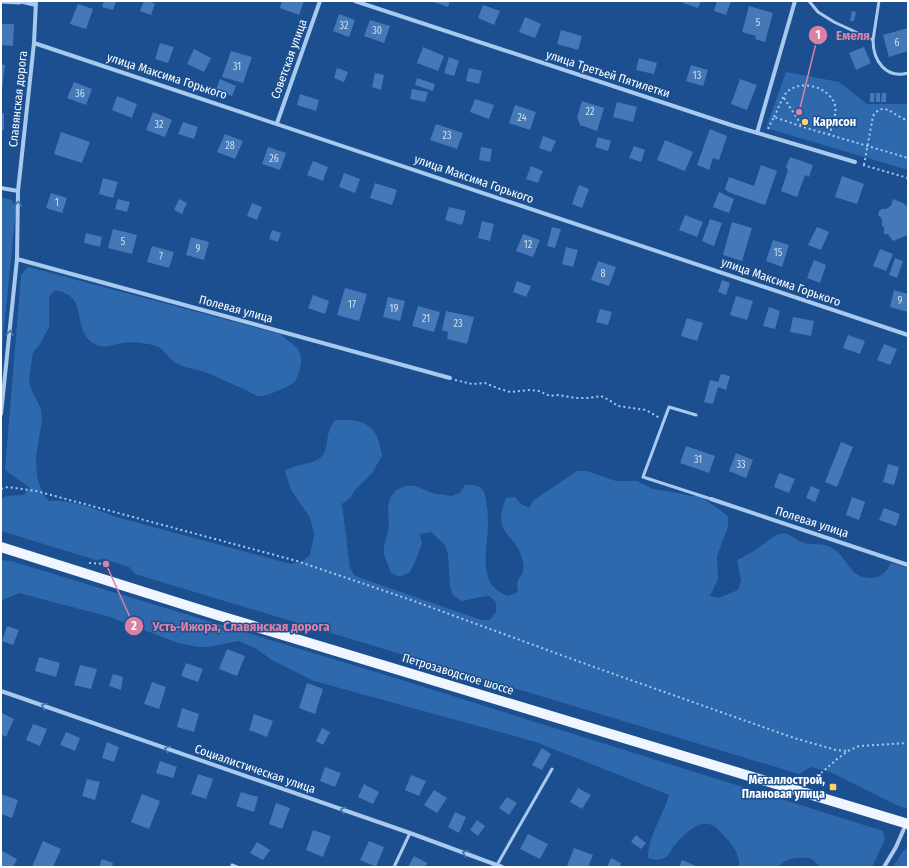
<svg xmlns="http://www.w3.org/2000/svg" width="909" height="868" font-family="'Fira Sans Condensed',sans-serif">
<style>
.green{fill:#2e69ad}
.building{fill:#4478b7}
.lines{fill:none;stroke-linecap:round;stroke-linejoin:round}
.path{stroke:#a9c9ee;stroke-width:2;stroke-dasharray:2 3;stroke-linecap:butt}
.service{stroke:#a9c9ee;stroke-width:3}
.minor{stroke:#a9c9ee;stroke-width:4}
.primary{stroke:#f0f6ff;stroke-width:10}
.oneway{stroke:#4674ac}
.poi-dot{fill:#ffd166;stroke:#1b4f8f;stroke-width:1.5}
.labels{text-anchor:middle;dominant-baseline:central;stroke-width:3;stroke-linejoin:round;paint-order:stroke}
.number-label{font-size:10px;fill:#d0dded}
.street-label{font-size:12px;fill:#fff;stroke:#1b4f8f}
.poi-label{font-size:12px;font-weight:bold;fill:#fff;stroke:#1b4f8f;text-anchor:start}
.leader{fill:none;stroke:#dd80a5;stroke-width:1.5}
.callout-dot{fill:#dd80a5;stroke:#1b4f8f;stroke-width:1.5}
.mark-label{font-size:12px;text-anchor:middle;font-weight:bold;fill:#fff}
.callout-label{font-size:13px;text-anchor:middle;font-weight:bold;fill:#dd80a5;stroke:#1b4f8f;stroke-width:3;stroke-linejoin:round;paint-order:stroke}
</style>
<rect width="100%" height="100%" fill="#1b4f8f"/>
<!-- green -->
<path class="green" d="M786,72L839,82L867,104H908V170L766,128Z
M1,197L12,200L16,208L1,359Z
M28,267L280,334C284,338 290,342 295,346C306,356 300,371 295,382C287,387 267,397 258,396C254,395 248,391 244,389C231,384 218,377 205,372C196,369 184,368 176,363C167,357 164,347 152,345C145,343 129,342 122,343C111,345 103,350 93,343C70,327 91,297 55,290L49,297V327L39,346L33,352L29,381L32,391L41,409L42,419L36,458L37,477L43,494L49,501C70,499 97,509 116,517L291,564L303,561L310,555L314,535L312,525L309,516L291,490L285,471C294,465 303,465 312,462C330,457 325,441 330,428C331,426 333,423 335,420C365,418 378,426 382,456L372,473L355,490L350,498L342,504L350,568L355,576L481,620H490L496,612V602L489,596C479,596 471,600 461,601L453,595L450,586L448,554L445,545L431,532L420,534L422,544L415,562L410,572L400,577L391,573L384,555V546L389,526L388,507L390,498L396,490L405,486H415L432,493L451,496L460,493L465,485C471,485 477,484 482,489C486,493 486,502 487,507C488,513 488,519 488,525C488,544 480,570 493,586C497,591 503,594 508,596L518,592C518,590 517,586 517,583C520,574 525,575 523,563C519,533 490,538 506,498L515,497L521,504L529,508L534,500L577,471H587L616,481H637L653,489L672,492L691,496H700L728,516V527L717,556L718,579L710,596L718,598L738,590L741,580L737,560L754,551L776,535L785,533C791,535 796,540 802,542C811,546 823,542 832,548C848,557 848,577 870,578C881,578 886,572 891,563L908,568V809L896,805L830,772L811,767L799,774L135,574L129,567L103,559L96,560L1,531V499L6,496L24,495L30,488L5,470L21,275Z
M1,560L11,561L392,677L883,831L885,840L872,867C858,867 835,868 822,867C818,866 816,862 813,860C804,855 784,858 779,867H739C740,856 734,847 727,839C723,835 719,829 714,826C698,817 682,837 673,847C671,850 669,855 666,857C659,861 655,860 648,858C648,836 663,816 669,795L536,742L314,681L272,660L255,648L238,641L208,647H198L178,643L110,617L19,593L1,601Z
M908,847V867H893L903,851Z"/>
<!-- building -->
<path class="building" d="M104,1H116L113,10L102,7Z
M144,1H148L155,4L151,15L140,11Z
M282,1H304L299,15L280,8Z
M431,1H450L448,7Z
M683,1H701L698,8L683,3Z
M717,1H731L726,15L714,11Z
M78,4L93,9L86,29L70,24Z
M483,5L500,11L494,25L478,18Z
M749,6L773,13L765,42L755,39L756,36L742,32Z
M852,11L856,12L854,21H850Z
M339,14L355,20L349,37L333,31Z
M525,17L541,24L535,38L519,32Z
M370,20L390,26L384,43L364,36Z
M1,24H14L13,46L1,45Z
M908,28V51L889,57L883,35Z
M561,30L582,36L578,50L557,44Z
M160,43L174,47L168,63L155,59Z
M423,47L444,56L438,71L417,63Z
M864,47L871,63L856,70L849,53Z
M194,49L211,58L204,72L187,64Z
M231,51L252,57L243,83L222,77Z
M449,57L459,61L454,76L444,73Z
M639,58L657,63L654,74L636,70Z
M1,64L5,65L2,90H1Z
M691,65L708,70L703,86L686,81Z
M337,68L348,72L344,82L334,78Z
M469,68L482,71L479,84L466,81Z
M375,73L384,75L381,90L372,87Z
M417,78L435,84L433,91L415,85Z
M220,79L236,86L232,96L216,90Z
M740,79L757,85L747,110L731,104Z
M74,82L92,89L86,105L67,98Z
M412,89L428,92L425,102L410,99Z
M870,93H875L874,102H870Z
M876,93H880V102H876Z
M882,93H886V102H881Z
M300,94L319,100L316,111L297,105Z
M117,96L137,104L132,118L112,110Z
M475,99L494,105L489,119L470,112Z
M582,101L604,108L597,131L580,125L577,117Z
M617,102L637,107L633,122L613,117Z
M515,105L536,112L530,130L509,123Z
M153,112L172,120L165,137L146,130Z
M1,113H4V130H1Z
M183,122L198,127L194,139L178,134Z
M436,124L463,133L457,149L430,140Z
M710,129L727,136L719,160L713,158L709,170L697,165Z
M61,132L90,142L82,163L54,154Z
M225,134L243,141L235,159L217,152Z
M543,136L556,141L551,152L539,148Z
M598,137L611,141L608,151L595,147Z
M665,140L693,152L685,171L657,160Z
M634,146L645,150L641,162L629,158Z
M268,147L286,153L280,170L262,164Z
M481,147L492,149L490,162L479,160Z
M790,157L813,165L809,177L805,175L797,197L781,191L788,170L786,167Z
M313,161L328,167L323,181L307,175Z
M761,165L777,171L765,205L728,192L725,189L729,177L754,186Z
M531,166L543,171L538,183L526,179Z
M344,173L360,179L355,193L339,187Z
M842,176L864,184L857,204L835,197Z
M103,178L118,182L113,198L99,194Z
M375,183L397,190L392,205L370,198Z
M579,185L589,189L582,208L572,204Z
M719,192L734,199L729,213L713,207Z
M51,193L67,198L62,213L46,208Z
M118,199L130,202L127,212L115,209Z
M179,199L187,203L182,214L174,210Z
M893,199L903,203L908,207V235L893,241L888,234H884V227L882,226V219L878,215L879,211L882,209H886L891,206Z
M252,203L262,207L257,220L247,216Z
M449,207L466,211L462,225L445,220Z
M685,215L703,222L697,237L679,230Z
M710,219L722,223L714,246L702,241Z
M482,221L494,224L490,241L478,238Z
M732,222L752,228L742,261L723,255Z
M552,227L561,229L555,248L547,246Z
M817,227L829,232L821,250L808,245Z
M113,229L137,235L132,254L108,248Z
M272,230L281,233L278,242L269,239Z
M86,233L102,237L100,247L84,243Z
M523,234L540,240L533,257L516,251Z
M191,237L209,242L204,260L186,255Z
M773,240L789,245L782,267L766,261Z
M152,246L174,252L169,268L147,262Z
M566,247L578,250L573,267L562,264Z
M880,249L893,254L886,271L873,266Z
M895,258L903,261L897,278L889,275Z
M814,260L826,265L820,283L807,278Z
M598,261L616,267L609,286L591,280Z
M722,280L730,283L726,295L718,292Z
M517,281L531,286L526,297L513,292Z
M345,288L367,294L359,321L337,315Z
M894,290L908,294V312L890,307Z
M313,295L329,301L325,314L308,308Z
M736,296L753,301L747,320L730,315Z
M388,297L405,301L400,321L383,317Z
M418,306L440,312L434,332L412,326Z
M769,307L780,311L775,329L763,326Z
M600,309L612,312L608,325L596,322Z
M446,311L474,317L467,344L447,339L448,332L442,330Z
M793,317L814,321L811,336L790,332Z
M687,318L703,323L697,341L681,336Z
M848,335L865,341L860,354L843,348Z
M884,344L897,349L890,365L877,360Z
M721,374L730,376L726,390L718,387L713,404L704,402L710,380L718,382Z
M841,442L853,447L837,487L825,482Z
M686,446L715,456L709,473L680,463Z
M736,453L753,460L746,478L729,471Z
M888,464L899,467L894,485L883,482Z
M779,473L795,479L789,493L774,487Z
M811,486L820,490L815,502L806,498Z
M852,497L865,502L859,520L846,515Z
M884,508L900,514L896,526L879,520Z
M7,626L19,630L13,645L2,641Z
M227,649L245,656L237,676L219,669Z
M39,657L60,663L56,677L35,671Z
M186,663L203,669L198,682L181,676Z
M80,665L97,669L91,689L74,685Z
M113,674L123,677L121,690L109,686Z
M152,682L166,687L159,709L144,704Z
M307,683L323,689L315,714L299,708Z
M182,708L199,714L194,732L177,727Z
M2,713L14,719L6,737L1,734Z
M254,714L273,721L267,737L249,730Z
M33,724L47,729L40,746L26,740Z
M322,728L330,732L323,745L316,741Z
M66,732L80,738L75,751L60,745Z
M107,742L119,747L114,762L102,758Z
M542,748L551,754L542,770L532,765Z
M160,761L177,767L173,778L156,773Z
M325,767L341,773L335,787L320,781Z
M198,774L213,779L206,799L191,794Z
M411,775L426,781L419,796L405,790Z
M87,779L100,782L95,800L82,796Z
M364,784L379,792L373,804L358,797Z
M578,788L591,795L582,809L570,802Z
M434,790L447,798L437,813L424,805Z
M241,792L258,797L254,812L236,806Z
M1,794L18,800L12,818L1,814Z
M142,794L160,801L149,829L131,822Z
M507,797L517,803L509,815L499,808Z
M276,803L290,808L282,829L269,824Z
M455,812L466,817L459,833L448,827Z
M477,820L485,826L478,836L470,830Z
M313,830L331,836L323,857L306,850Z
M528,834L548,844L540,859L520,849Z
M636,835L646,843L641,849L631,842Z
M43,841L61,849L53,867H32Z
M369,841L384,847L376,867L360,860Z
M257,842L270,850L263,860L250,853Z
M574,848L593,855L588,867L567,866Z
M2,851L17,859L13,867H1Z
M414,856L427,863L425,867H408Z
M611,858L621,863L620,867H607Z
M102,859L113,863L112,867H99Z
M682,860L696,866L695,867H679Z"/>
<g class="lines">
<!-- path -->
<path class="path" d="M784,98L802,126
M774,117C778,110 781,99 786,93C800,78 830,87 835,105C837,115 832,126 829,135
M768,129L774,117L803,127L908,158
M863,165L908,178
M864,165L873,116C884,99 895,118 908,120
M455,380L472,384L485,383L497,388L510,392L529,390L539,391L550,396L558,395L576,398H588L601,396L609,400L618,406L646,410L660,418
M1,489L8,487L36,491L297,561L411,600L580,662L794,738L836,750L848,751
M89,563L106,564
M817,782L819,775L837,759L848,751L859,746L908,743"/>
<!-- service -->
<path class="service" d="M809,1L818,12L834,22L873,40C873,61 886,79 908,73
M1,2L20,3
M873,40L879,1
M696,415L669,407L643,477L711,499
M232,865L237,867
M497,865L552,769
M394,867L410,833"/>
<!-- minor -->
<path class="minor" d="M19,1L36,5
M355,1L734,126L855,162
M34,43L908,335
M277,123L320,1
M757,133L795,1
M1,188L18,191
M17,259L450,378
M1,414L17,259L18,191L34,43L36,1
M711,499L908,565
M1,691L410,833L502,867
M884,867L896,847L906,824"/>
<!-- primary -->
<path class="primary" d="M1,547L217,615L908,824"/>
</g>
<!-- one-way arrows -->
<defs><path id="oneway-chevron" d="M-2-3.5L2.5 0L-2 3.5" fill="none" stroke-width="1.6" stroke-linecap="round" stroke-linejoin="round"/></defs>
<g class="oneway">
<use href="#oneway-chevron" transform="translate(18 204) rotate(-90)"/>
<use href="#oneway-chevron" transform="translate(10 333) rotate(-84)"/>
<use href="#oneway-chevron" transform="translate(44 706) rotate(-161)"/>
<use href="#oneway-chevron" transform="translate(167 749) rotate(-161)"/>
<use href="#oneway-chevron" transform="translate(343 810) rotate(-161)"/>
<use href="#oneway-chevron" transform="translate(465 853) rotate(-160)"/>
</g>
<!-- markers -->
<g class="poi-dot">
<circle cx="805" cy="122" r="4"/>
<rect x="829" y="783" width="8" height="8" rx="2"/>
</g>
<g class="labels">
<!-- number labels -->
<g class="number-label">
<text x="758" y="23">5</text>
<text x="344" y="26">32</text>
<text x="377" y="31">30</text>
<text x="897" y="43">6</text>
<text x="237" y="67">31</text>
<text x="697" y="76">13</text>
<text x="80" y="94">36</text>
<text x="590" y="112">22</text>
<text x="522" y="118">24</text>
<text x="159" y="125">32</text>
<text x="447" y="136">23</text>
<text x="230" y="146">28</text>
<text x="274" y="159">26</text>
<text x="57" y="203">1</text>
<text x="123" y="242">5</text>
<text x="528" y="245">12</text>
<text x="198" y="249">9</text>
<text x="778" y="253">15</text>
<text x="161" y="257">7</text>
<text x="603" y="274">8</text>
<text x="900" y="301">9</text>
<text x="352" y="305">17</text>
<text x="394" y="309">19</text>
<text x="426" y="319">21</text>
<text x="458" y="324">23</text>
<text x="698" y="460">31</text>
<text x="741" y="465">33</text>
</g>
<!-- street labels -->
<g class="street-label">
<text transform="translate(289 59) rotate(-70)">Советская улица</text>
<text transform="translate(608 74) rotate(18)">улица Третьей Пятилетки</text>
<text transform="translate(167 76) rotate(18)">улица Максима Горького</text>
<text transform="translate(18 99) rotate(-84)">Славянская дорога</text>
<text transform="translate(474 179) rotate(19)">улица Максима Горького</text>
<text transform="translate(781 282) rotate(19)">улица Максима Горького</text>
<text transform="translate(236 309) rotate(15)">Полевая улица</text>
<text transform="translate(812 522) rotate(18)">Полевая улица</text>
<text transform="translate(458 674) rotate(17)">Петрозаводское шоссе</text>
<text transform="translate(255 769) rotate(19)">Социалистическая улица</text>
</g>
<!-- poi labels -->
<g class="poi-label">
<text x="813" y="122">Карлсон</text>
<text x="825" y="780" text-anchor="end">Металлострой,<tspan x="825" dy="14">Плановая улица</tspan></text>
</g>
</g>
<!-- callouts -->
<path class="leader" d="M799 112L818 35M106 564L134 626"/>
<g class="callout-dot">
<circle cx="799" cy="112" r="4"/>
<circle cx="106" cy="564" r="4"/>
<circle cx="818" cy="35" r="10"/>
<circle cx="134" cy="626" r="10"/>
</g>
<g class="mark-label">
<text x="818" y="39">1</text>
<text x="134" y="630">2</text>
</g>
<g class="callout-label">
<text x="853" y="40">Емеля</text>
<text x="241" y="631">Усть-Ижора, Славянская дорога</text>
</g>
<!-- border -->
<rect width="909" height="868" fill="none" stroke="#ffffff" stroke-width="4"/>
</svg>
